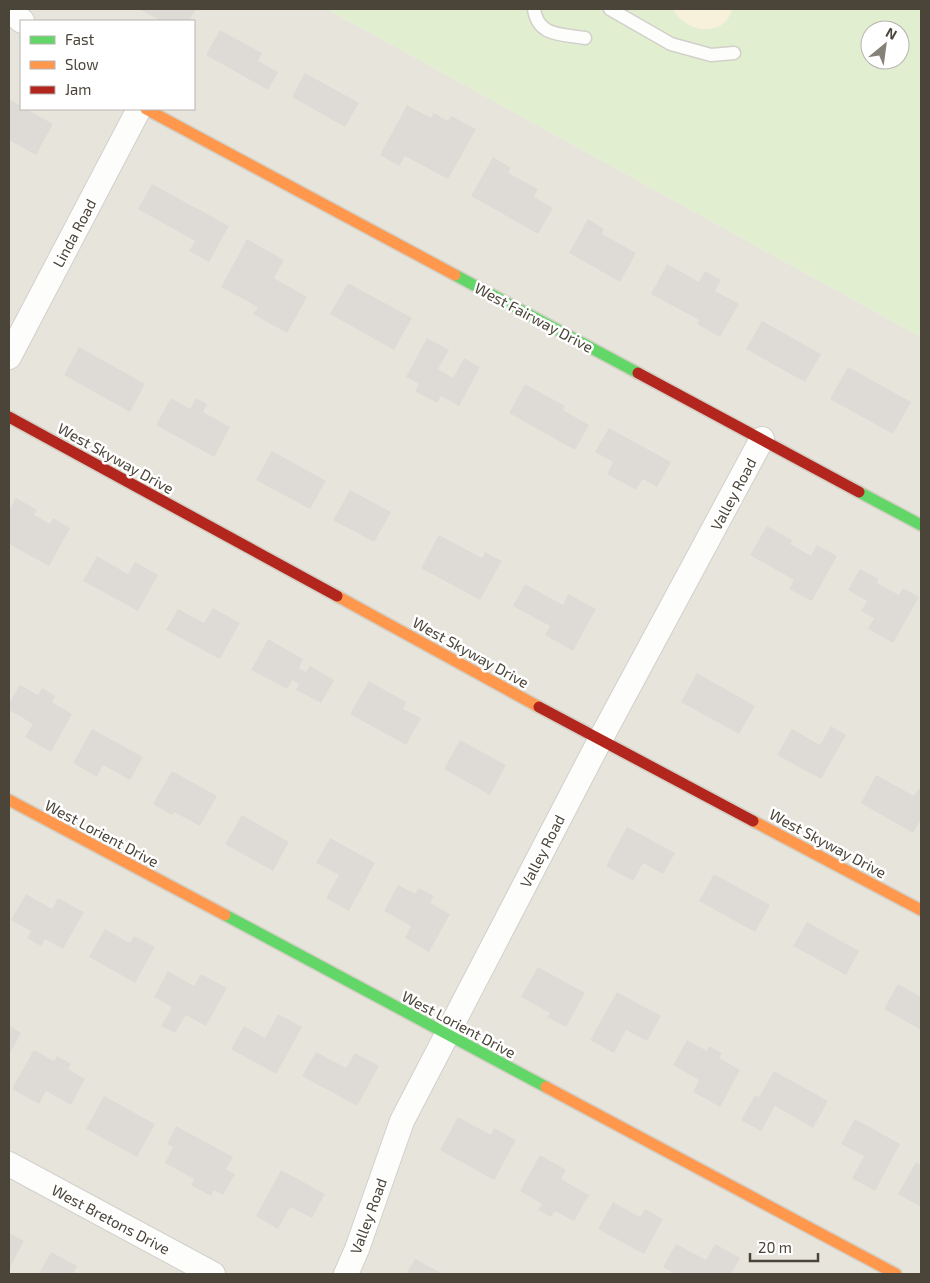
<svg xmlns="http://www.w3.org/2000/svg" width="930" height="1283" font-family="'Exo 2',sans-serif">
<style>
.residential{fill:#e7e4dc;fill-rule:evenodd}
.green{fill:#e1eecf;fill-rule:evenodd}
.sand{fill:#f7f0da}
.building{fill:#dedbd6}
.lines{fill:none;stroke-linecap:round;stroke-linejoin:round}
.lane-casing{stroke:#d2d0cb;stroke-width:15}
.street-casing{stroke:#d2d0cb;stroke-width:26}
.fast-casing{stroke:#d3cfc5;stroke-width:14}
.slow-casing{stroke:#d3cfc5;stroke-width:14}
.jam-casing{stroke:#d3cfc5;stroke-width:14}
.lane{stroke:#fdfdfc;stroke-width:12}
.street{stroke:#fdfdfc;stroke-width:24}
.fast{stroke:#63d668;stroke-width:11}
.slow{stroke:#ff974d;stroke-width:11}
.jam{stroke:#b3261e;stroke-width:11}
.labels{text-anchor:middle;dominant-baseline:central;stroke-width:5;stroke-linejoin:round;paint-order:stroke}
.street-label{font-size:15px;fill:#4b4439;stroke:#fff}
</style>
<rect width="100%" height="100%" fill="#f4f2ee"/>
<!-- residential -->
<path class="residential" d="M9,9H327L921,337V1274H9ZM21,21H194V109H21Z"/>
<!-- green -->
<path class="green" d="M327,9H921V337ZM870,30H900V60H870Z"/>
<!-- sand -->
<path class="sand" d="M673,9H732C726,37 686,35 673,9Z"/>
<!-- building -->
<path class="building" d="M139,9H196L189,21H161Z
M220,30L262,53L258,61L278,72L268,90L206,55Z
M305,73L359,103L345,127L292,97Z
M9,99L21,106V109H26L53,124L36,155L9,140Z
M407,105L431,118L434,113L448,121L451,116L476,129L448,179L405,156L399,166L380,155Z
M493,157L511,168L508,173L538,189L534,197L553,208L538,234L471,196Z
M152,184L229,226L209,262L189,251L195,241L138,209Z
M588,219L604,229L602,234L636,253L620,282L569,253Z
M247,239L284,260L274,278L307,297L287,333L253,314L258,307L221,287Z
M667,264L699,282L705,271L721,280L715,291L739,304L720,337L697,324L699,320L651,294Z
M348,283L412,318L394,350L330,314Z
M762,321L821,354L805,382L746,349Z
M427,338L449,350L438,369L453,378L464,358L480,367L459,406L441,396L437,403L415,391L419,384L406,377Z
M79,347L145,384L130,412L64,375Z
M848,367L911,402L893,434L830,399Z
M525,384L565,406L563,410L589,425L575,450L509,413Z
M171,398L190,409L196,398L207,404L203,412L230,427L214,457L156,425Z
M609,428L671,462L657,487L643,479L636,490L607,474L613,462L595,452Z
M272,451L326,481L310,509L256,480Z
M350,490L391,512L374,542L333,520Z
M16,498L37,510L34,515L50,524L53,518L70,528L49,566L9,544V511Z
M767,526L792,540L790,544L811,556L817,545L837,556L812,601L789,589L794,580L750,555Z
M439,535L482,558L485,552L502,561L480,600L421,568Z
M97,556L128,574L135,562L158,575L138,611L83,581Z
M860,569L879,579L877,583L899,595L903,588L919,597L893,643L868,629L874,618L861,611L867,601L848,590Z
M525,584L563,605L568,594L596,609L573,651L545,635L550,626L513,606Z
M213,608L240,623L220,659L166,630L178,609L204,623Z
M268,639L303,659L299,668L306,672L310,666L334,680L321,703L296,690L299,684L292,680L287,689L251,670Z
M697,673L755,706L739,734L681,702Z
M369,681L406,702L403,709L421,718L406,745L350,714Z
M20,685L38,695L42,688L55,696L52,702L72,714L51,752L25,737L33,724L9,710V704Z
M831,726L846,735L821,779L777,755L792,729L820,745Z
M92,729L143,757L130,780L103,765L97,777L73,763Z
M460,740L506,765L490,795L444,769Z
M172,771L217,796L200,826L174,812L172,815L153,804Z
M876,775L914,796L919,788L921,789V819L913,833L861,803Z
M242,815L289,842L273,871L225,844Z
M627,827L675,853L663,874L643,863L633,881L606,866Z
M330,838L375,863L349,911L326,898L339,875L316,863Z
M714,874L770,905L755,932L699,901Z
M398,885L415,894L419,888L434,896L430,903L450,914L429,952L405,938L411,926L384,911Z
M26,894L52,909L58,898L84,912L63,949L45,939L41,946L27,938L31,931L11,920Z
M807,922L859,951L846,975L793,946Z
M105,929L130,943L134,936L155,947L135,983L89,957Z
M538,967L585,993L566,1027L547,1017L550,1013L521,997Z
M168,971L194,986L201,974L227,988L206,1026L186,1015L175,1033L161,1026L172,1007L154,997Z
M898,984L921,997V1030L884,1009Z
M617,992L661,1016L647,1041L626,1030L614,1053L590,1040Z
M278,1014L302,1027L276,1074L231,1049L244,1026L265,1038Z
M9,1026L21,1033L9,1055Z
M687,1040L707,1051L709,1046L722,1053L719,1058L740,1070L720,1107L693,1092L699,1080L673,1065Z
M34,1050L54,1061L57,1056L71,1064L68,1069L85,1079L71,1105L46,1091L39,1104L12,1089Z
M316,1052L346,1068L355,1053L379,1066L357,1106L302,1076Z
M774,1071L828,1101L813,1128L775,1106L761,1131L741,1120L755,1095L759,1097Z
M104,1096L155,1124L137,1157L86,1129Z
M458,1117L491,1135L494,1128L516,1140L494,1180L440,1150Z
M855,1119L900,1144L875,1191L852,1178L864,1156L841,1144Z
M176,1126L233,1157L226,1169L235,1174L223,1195L214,1190L211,1196L191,1185L194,1179L165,1163L173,1147L167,1144Z
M540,1155L566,1170L561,1179L589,1195L574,1221L555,1211L551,1217L538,1210L542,1204L520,1191Z
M916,1162L921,1165V1207L898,1194Z
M281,1170L325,1194L312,1218L290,1207L278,1229L256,1216Z
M613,1202L640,1217L645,1209L663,1219L644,1254L598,1229Z
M9,1233L24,1241L9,1269Z
M676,1244L706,1260L715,1244L740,1258L731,1274H675L663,1267Z
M51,1252L77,1266L73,1274H39Z
M415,1259L443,1274H406Z"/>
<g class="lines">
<defs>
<path id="lane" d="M534,9C538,37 562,34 585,38
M610,9L671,44L711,55L734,53"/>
<path id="street" d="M9,10L22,21
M9,357L139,109
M9,1164L213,1274
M346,1274L357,1249L402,1121L600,740L762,439"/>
<path id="fast" d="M455,275L638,373
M859,492L921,525
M225,915L546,1087"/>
<path id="slow" d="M146,109L455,275
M337,596L539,707
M9,800L225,915
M753,821L921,910
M546,1087L896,1274"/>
<path id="jam" d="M638,373L859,492
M9,417L337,596
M539,707L753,821"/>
</defs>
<!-- lane casing -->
<use href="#lane" class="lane-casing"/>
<!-- street casing -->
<use href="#street" class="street-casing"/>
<!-- fast casing -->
<use href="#fast" class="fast-casing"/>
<!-- slow casing -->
<use href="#slow" class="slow-casing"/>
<!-- jam casing -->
<use href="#jam" class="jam-casing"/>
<!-- lane -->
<use href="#lane" class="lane"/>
<!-- street -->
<use href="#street" class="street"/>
<!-- fast -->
<use href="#fast" class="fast"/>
<!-- slow -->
<use href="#slow" class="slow"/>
<!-- jam -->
<use href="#jam" class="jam"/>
</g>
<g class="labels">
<!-- street labels -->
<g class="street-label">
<text transform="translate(74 233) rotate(-62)">Linda Road</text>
<text transform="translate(534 317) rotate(28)">West Fairway Drive</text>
<text transform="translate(116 458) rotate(29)">West Skyway Drive</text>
<text transform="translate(733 494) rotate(-62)">Valley Road</text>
<text transform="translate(471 652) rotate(29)">West Skyway Drive</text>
<text transform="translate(102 833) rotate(28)">West Lorient Drive</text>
<text transform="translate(828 843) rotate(28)">West Skyway Drive</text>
<text transform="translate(542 851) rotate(-63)">Valley Road</text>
<text transform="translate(459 1024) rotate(28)">West Lorient Drive</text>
<text transform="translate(368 1216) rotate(-70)">Valley Road</text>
<text transform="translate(111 1219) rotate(28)">West Bretons Drive</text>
</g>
</g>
<!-- border -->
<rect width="930" height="1283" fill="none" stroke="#4b4439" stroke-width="20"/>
<!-- legend -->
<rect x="20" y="20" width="175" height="90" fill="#ffffff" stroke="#b7b4b0"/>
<rect x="30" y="36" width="25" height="8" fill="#63d668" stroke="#b7b4b0"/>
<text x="65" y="45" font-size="15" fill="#4b4439">Fast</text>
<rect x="30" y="61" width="25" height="8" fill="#ff974d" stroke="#b7b4b0"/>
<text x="65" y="70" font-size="15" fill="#4b4439">Slow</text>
<rect x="30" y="86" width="25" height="8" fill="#b3261e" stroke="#b7b4b0"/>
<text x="65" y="95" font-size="15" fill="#4b4439">Jam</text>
<!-- north arrow -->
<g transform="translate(885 45) rotate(29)"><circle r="24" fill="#ffffff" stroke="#b7b4b0"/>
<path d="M0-4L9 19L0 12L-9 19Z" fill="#868178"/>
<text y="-8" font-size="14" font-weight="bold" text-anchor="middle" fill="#4b4439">N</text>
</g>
<!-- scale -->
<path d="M750 1253v8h68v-8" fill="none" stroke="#4b4439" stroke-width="2.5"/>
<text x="758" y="1253" font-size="15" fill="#4b4439" stroke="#ffffff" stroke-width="4" paint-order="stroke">20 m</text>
</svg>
